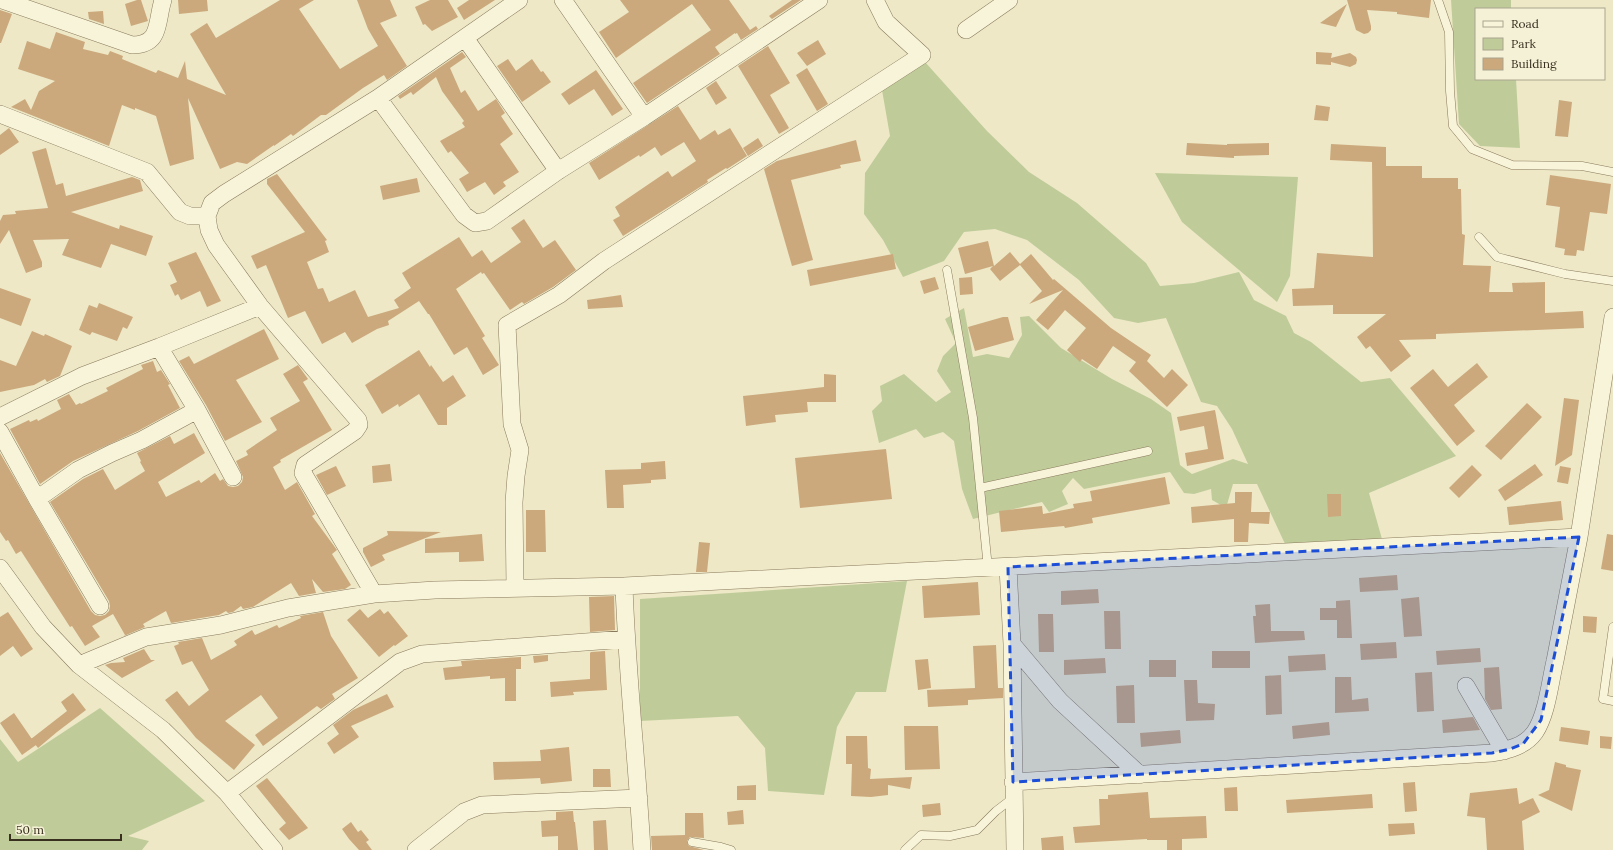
<svg xmlns="http://www.w3.org/2000/svg" width="1613" height="850" font-family="Lora,serif">
<style>
.green{fill:#bfcc9a}
.building{fill:#cba97d}
.lines{fill:none;stroke-linecap:round;stroke-linejoin:round}
.lane-casing{stroke:#897a5c;stroke-width:9}
.street-casing{stroke:#897a5c;stroke-width:18}
.lane{stroke:#f8f4da;stroke-width:8}
.street{stroke:#f8f4da;stroke-width:17}
.marked{fill:#1d4ed8;fill-opacity:0.2;stroke:#1d4ed8;stroke-width:3;stroke-dasharray:8 5;stroke-linejoin:round}
</style>
<rect width="100%" height="100%" fill="#eee8c6"/>
<!-- green -->
<path class="green" d="M1451,0H1511V9H1476V79H1516L1520,148L1480,146L1459,124Z
M925,62L987,131L1029,172L1077,203L1146,263L1160,286L1194,283L1239,272L1254,300L1286,316L1294,333L1311,342L1361,382L1390,378L1456,456L1369,493L1382,539L1286,546L1257,484H1233L1226,508L1212,500L1211,489L1194,494L1184,493L1170,472L1084,489L1073,478L1062,491L1068,504L1049,512L1042,502L973,519L962,489L954,441L943,432L924,438L916,429L879,443L872,411L882,401L880,386L904,374L936,402L951,392L937,371L943,356L956,343L945,319L964,308L973,357L987,354L1009,358L1022,335L1020,317L1029,316L1061,348L1112,379L1151,399L1171,413L1180,465L1192,474L1233,459L1248,464L1232,429L1217,406L1201,402L1166,318L1138,323L1114,318L1079,280L1027,240L995,229L964,232L944,261L903,277L883,240L864,214L865,173L890,136L882,90Z
M1155,173L1298,177L1290,276L1277,302L1182,222Z
M907,581L886,692H856L837,727L824,795L768,791L765,748L738,716L640,721V599Z
M100,708L205,801L128,836L149,841L142,850H0V739L18,762Z"/>
<!-- building -->
<path class="building" d="M137,0H141L148,21L131,26L125,4Z
M178,0H207L208,11L179,14Z
M280,0H314L299,9L340,69L378,46L368,29L357,0H390L397,16L380,23L407,66L387,80L384,75L363,88L326,115H321L293,136L291,134L274,146V145L247,164L237,162L220,169L188,98L194,159L170,166L156,116L135,108V110L122,105L109,146L11,107L25,99L31,110L39,91L55,81L18,69L27,41L50,49L56,32L85,42L83,49L108,55L110,51L123,56L122,59L156,73L158,70L178,78L185,61L187,79L226,95L190,34L207,23L216,38Z
M430,0H448L458,17L432,31L425,24L423,25L415,7Z
M469,0H495L464,20L457,8Z
M620,0H729L750,30L756,26L758,29L741,40L737,33L735,34V33L715,47L720,54L647,103L633,83L711,30L692,4L616,58L599,32L629,12Z
M792,0H801L772,19L769,16Z
M1347,0H1431L1429,18L1397,14V12L1367,10L1371,26V30L1368,33L1364,34L1356,30Z
M1347,4L1336,27L1320,23Z
M0,10L12,14L1,43H0Z
M103,11L104,24L89,19L88,12Z
M818,40L826,54L807,66L797,53Z
M768,46L790,83L770,95L789,128L779,134L738,66Z
M462,52L466,57L450,68L461,93L465,90L478,111L496,99L505,113L501,116L513,134L500,144L519,172L503,182L506,186L494,195L485,182L467,192L459,179L469,173L451,151L448,153L440,141L465,127L462,123L464,121L442,91L436,77L413,95L411,92L400,99L398,96Z
M1316,52L1332,53L1331,58L1350,53L1356,57L1357,60L1356,64L1350,67L1331,62V65L1316,64Z
M508,59L516,71L532,59L541,72L543,71L551,82L522,102L497,66Z
M807,68L828,104L817,111L796,75Z
M596,70L623,109L612,116L594,89L569,105L561,94Z
M716,81L727,98L716,105L706,88Z
M1559,100L1572,102L1568,137L1555,136Z
M1316,105L1330,107L1328,121L1314,120Z
M678,106L700,140L715,130L718,135L730,128L747,156L727,169L726,168L707,180L708,182L623,236L613,220L620,216L615,207L668,171L672,177L696,161L684,142L661,156L655,147L640,157L639,155L599,180L589,163Z
M9,128L19,142L0,155V135Z
M758,138L763,146L748,156L743,148Z
M856,140L861,161L840,165L841,168L791,180L813,260L792,266L764,169L777,161Z
M1187,143L1227,145V144L1269,143V155L1234,156V158L1186,155Z
M1331,144L1386,147V166H1422V178H1458V189H1461L1462,234L1465,235L1463,265L1491,266L1489,292H1513L1512,283L1545,282V313L1583,311L1584,328L1436,334V339L1399,340L1411,356L1391,372L1370,346L1366,349L1357,337L1386,314H1333V305L1293,306L1292,289L1314,288L1317,253L1373,257L1372,162L1330,160Z
M46,148L56,185L63,183L66,196L132,177L140,180L143,191L71,212L119,229L120,225L153,236L146,256L111,244L101,268L62,255L69,239L33,240L42,262V267L26,273L9,230L0,244V221L3,215L16,214L15,211L48,208L32,152Z
M277,174L327,240L325,241L329,252L307,262L318,289L323,288L329,302L355,290L368,317L399,308L394,300L411,288L402,273L459,237L472,257L482,250L491,263L521,242L511,228L524,219L543,248L555,240L576,270L553,287L524,304L522,302L510,310L484,273L482,274L481,272L456,289L485,336L482,338L499,365L483,375L467,347L454,355L429,314H428L419,301L388,321L389,325L377,329L352,343L345,332L322,344L305,311L288,318L266,265L257,269L251,256L305,232L267,184V179Z
M1550,175L1611,184L1607,214L1590,212L1584,251L1577,250L1576,256L1564,255L1565,249L1555,247L1560,207L1546,205Z
M417,178L420,192L383,200L380,186Z
M988,241L994,266L1010,252L1020,264L1031,254L1053,280L1054,279L1111,328L1151,355L1147,361L1164,378L1172,369L1188,385L1167,407L1129,371L1136,362L1113,346L1097,369L1082,359L1080,362L1067,350L1086,328L1065,310L1048,330L1036,320L1063,290L1029,304L1042,291L1020,265L1000,281L990,269L993,266L965,274L958,248Z
M196,252L221,301L207,307L200,291L181,300L178,294L175,296L170,285L177,282L168,263Z
M893,254L896,269L810,286L807,270Z
M935,277L939,289L924,294L920,281Z
M972,277L973,294L960,295L959,278Z
M0,288L31,299L21,326L0,318Z
M621,295L623,307L588,309L587,300Z
M99,303L133,317L127,329L123,327L117,341L92,332L90,335L79,330L89,305L97,308Z
M1003,317H1008L1014,340L975,351L968,327Z
M264,329L279,359L236,380L262,422L225,441L206,405L179,361L189,356L194,364Z
M32,331L44,336L45,334L72,346L60,376L47,382L45,379L34,385L0,392V360L16,366Z
M419,350L430,367L431,365L443,382L453,375L466,396L447,408V425H438L419,394L399,407L398,404L382,414L365,385Z
M153,361L157,372L161,370L170,384L168,385L180,408L138,431L73,461L40,484L10,429L29,420L30,422L37,419L38,421L61,409L57,400L69,394L76,405L80,403L81,404L108,391L106,388L143,369L141,365Z
M1477,363L1488,377L1454,405L1475,431L1457,446L1410,388L1433,369L1448,387Z
M298,365L308,379L303,382L332,430L280,460L281,462L273,467L285,490L297,482L315,514L312,516L337,550L332,554L351,585L345,589L323,592L312,579L316,593L299,596L291,583L253,607L243,609L241,606L233,612L228,613L226,611L219,615L171,623L166,611L143,624L145,627L124,636L125,635L113,614L92,626L100,637L85,646L72,626L70,627L21,551L16,554L8,540L6,541L0,532V453L91,611L95,615L100,616L105,615L109,611L110,606L109,601L50,502L83,479L103,469L115,490L145,471L140,462L141,461L137,453L170,436L174,444L194,433L205,453L158,482L166,497L199,480L201,483L215,473L220,481L223,479L228,486L233,487L238,486L242,482L243,477L236,461L248,455L246,451L277,430L270,418L300,401L283,374Z
M824,374L836,375V402H807L808,412L775,415L776,422L746,426L743,396L824,387Z
M1564,398L1579,400L1572,455L1555,466Z
M1527,403L1542,417L1501,460L1485,446Z
M1215,410L1224,459L1187,466L1185,453L1208,449L1204,426L1180,431L1177,417Z
M886,449L892,499L800,508L795,458Z
M665,461L666,479L651,480V483L623,485L624,508H607L605,470L641,469V463Z
M390,464L392,481L373,483L372,466Z
M1535,464L1543,475L1505,501L1498,490Z
M1472,465L1482,475L1459,498L1449,488Z
M336,466L346,486L327,495L316,475Z
M1560,466L1571,468L1568,484L1557,482Z
M1165,477L1170,504L1092,518L1093,523L1065,528L1064,526L1001,532L999,511L1042,506L1043,514L1074,508L1073,504L1092,501L1090,491Z
M1235,492H1252L1251,512H1270L1269,524L1249,523L1248,542H1234V519L1192,523L1191,507L1235,503Z
M1327,494H1341V516L1328,517Z
M1561,501L1563,520L1509,525L1507,507Z
M526,510H545L546,552H526Z
M387,531L441,532L382,555L385,560L371,567L363,552V548L388,535Z
M482,534L484,561L459,562V552L425,553V539Z
M1607,534L1613,535V571L1601,569Z
M699,542L710,543L707,572H696Z
M1397,575L1398,590L1360,592L1359,578Z
M978,582L980,615L924,618L922,586Z
M1098,589L1099,603L1061,605V591Z
M614,596L615,630L590,632L589,597Z
M1419,597L1422,636L1404,637L1401,599Z
M1350,600L1352,638H1337V620H1320V608H1336V601Z
M1270,604L1271,631H1304L1305,640L1255,643L1253,616H1256L1255,605Z
M360,609L368,618L380,609L384,614L388,611L408,636L395,646L394,645L379,657L347,620Z
M1104,611H1120L1121,649H1105Z
M8,612L33,649L21,657L13,646L0,656V617Z
M323,612L331,636L358,678L332,694L335,699L321,709L317,706L263,746L255,735L278,718L261,695L225,721L255,745L234,770L196,738L165,700L177,691L189,706L209,690L192,661L182,665L174,646L179,644L178,642L202,638L211,660L234,647L237,645L234,641L252,630L255,635L277,625L279,628L301,618L300,616Z
M1038,614H1053L1054,652H1039Z
M1583,616L1597,617L1596,633L1583,632Z
M1396,642L1397,658L1361,660L1360,644Z
M996,645L998,688H1003V698L968,700V705L928,707L927,690L975,688L973,646Z
M1480,648L1481,662L1437,665L1436,651Z
M144,649L151,660H155L122,678L105,665L111,663L125,662L123,658Z
M605,651L607,690L573,692L574,695L551,697L550,682L590,679V653L591,652Z
M1212,651H1250V668H1212Z
M1325,654L1326,670L1289,672L1288,656Z
M548,655V661L534,663L533,656Z
M521,657V669H516V701H505V678L490,679V676L445,680L443,668L462,666L461,661Z
M1105,658L1106,673L1064,675V660Z
M928,659L931,688L918,690L915,660Z
M1149,660H1176V677H1149Z
M1499,667L1502,709L1491,710L1485,699L1484,668Z
M1432,672L1434,711L1417,712L1415,673Z
M1281,675L1282,714L1266,715L1265,676Z
M1335,677H1351L1352,700L1368,698L1369,711L1335,713Z
M1184,680H1197L1198,703L1215,704L1214,720L1186,721Z
M1134,685L1135,723H1117L1116,686Z
M73,693L86,710L57,732L38,748L31,739L67,711L61,702Z
M387,694L394,707L351,726L359,737L334,754L327,743L339,734L333,725L353,710Z
M14,713L36,745L22,755L0,723Z
M1473,717L1480,730L1443,733L1442,720Z
M1329,722L1330,735L1293,739L1292,726Z
M904,726H938L940,769L905,770Z
M1561,727L1590,731L1588,745L1559,741Z
M1180,730L1181,743L1141,747L1140,733Z
M846,736H867L868,768L871,769L870,779L912,777L910,789L888,785V795L871,797L851,796L852,764H846Z
M1600,736L1612,737L1611,749L1600,748Z
M569,747L572,781L541,784L540,778L494,780L493,762L541,761L540,750Z
M1555,762L1566,765V767L1581,770L1572,811L1538,795L1549,790Z
M593,769H610L611,787H593Z
M267,778L308,828L289,840L279,829L286,823L256,786Z
M1415,782L1417,811L1405,812L1403,783Z
M756,785V800H737V786Z
M1237,787L1238,811H1225L1224,788Z
M1517,788L1519,804L1533,798L1540,812L1522,821L1524,850H1487L1485,818L1467,816L1470,793Z
M1148,792L1150,818L1206,816L1207,838L1182,839V850H1167V840H1147V839L1075,843L1073,827L1100,825L1099,799H1108V795Z
M1372,794L1373,808L1287,813L1286,800Z
M940,803L941,815L923,817L922,805Z
M743,810L744,824L728,825L727,812Z
M573,811L574,822H575L578,850H558V836L542,837L541,821L556,820V812Z
M685,813H703L704,838L690,837L687,841L689,846L704,850H652L651,836L685,835Z
M606,820L608,850H594L593,821Z
M351,822L358,832L361,830L369,840L366,842L372,850H359L349,839L342,829Z
M1414,823L1415,834L1389,836L1388,824Z
M1063,836L1064,850H1042L1041,838Z"/>
<g class="lines">
<defs>
<path id="lane" d="M1438,0L1449,32L1450,91L1453,126L1472,149L1512,165L1582,166L1613,172
M1479,237L1497,257L1565,274L1613,281
M947,270L973,418L988,568
M980,488L1148,451
M1613,627L1603,699L1613,701
M692,842L721,847L731,850
M905,850L921,835L950,836L977,830L996,811L1013,798"/>
<path id="street" d="M2,0L132,45C162,45 156,21 163,0
M966,30L1009,0
M465,38L558,171
M378,98L464,215L475,223L487,221L558,171L644,117L563,0
M0,114L147,172L180,212L190,216H207
M644,117L819,0
M159,347L197,410L233,477
M0,417L82,376L159,347L260,306
M0,432L37,499L100,606
M37,499L78,470L112,453L142,440L197,410
M1008,567L1012,644L1015,850
M0,568L43,627L79,665L163,730L227,793L274,850
M624,586C627,674 637,762 642,850
M515,587L514,502L516,476L520,450L512,424L507,325L559,295L604,261L922,55L886,22L875,0
M374,594L303,473L305,465L355,431L359,425L358,420L260,306L216,245L209,230L207,216L212,203L224,194L378,98L519,0
M1012,644L1060,701L1140,775
M79,665L146,637L221,625L288,608L374,594L435,590L624,586L1579,537L1613,317
M1466,686L1504,751
M1013,782L1492,753C1509,750 1525,746 1535,732C1547,714 1550,682 1555,661C1563,620 1571,579 1579,537
M227,793L400,662L422,654L626,639
M416,850L464,812L482,805L639,798"/>
</defs>
<!-- lane casing -->
<use href="#lane" class="lane-casing"/>
<!-- street casing -->
<use href="#street" class="street-casing"/>
<!-- lane -->
<use href="#lane" class="lane"/>
<!-- street -->
<use href="#street" class="street"/>
</g>
<!-- marked area -->
<path class="marked" d="M1579,537L1541,720L1523,744L1510,749L1492,753L1013,782L1008,567Z"/>
<!-- legend -->
<rect x="1475" y="8" width="130" height="72" fill="#f5f1d6" stroke="#aaa48d"/>
<rect x="1483" y="21" width="20" height="6" fill="#f8f4da" stroke="#aaa48d"/>
<text x="1511" y="28" font-size="12" fill="#393020">Road</text>
<rect x="1483" y="38" width="20" height="12" fill="#bfcc9a" stroke="#aaa48d"/>
<text x="1511" y="48" font-size="12" fill="#393020">Park</text>
<rect x="1483" y="58" width="20" height="12" fill="#cba97d" stroke="#aaa48d"/>
<text x="1511" y="68" font-size="12" fill="#393020">Building</text>
<!-- scale -->
<path d="M10 834v6h111v-6" fill="none" stroke="#393020" stroke-width="2"/>
<text x="16" y="834" font-size="12" fill="#393020" stroke="#f5f1d6" stroke-width="3" paint-order="stroke">50 m</text>
</svg>
